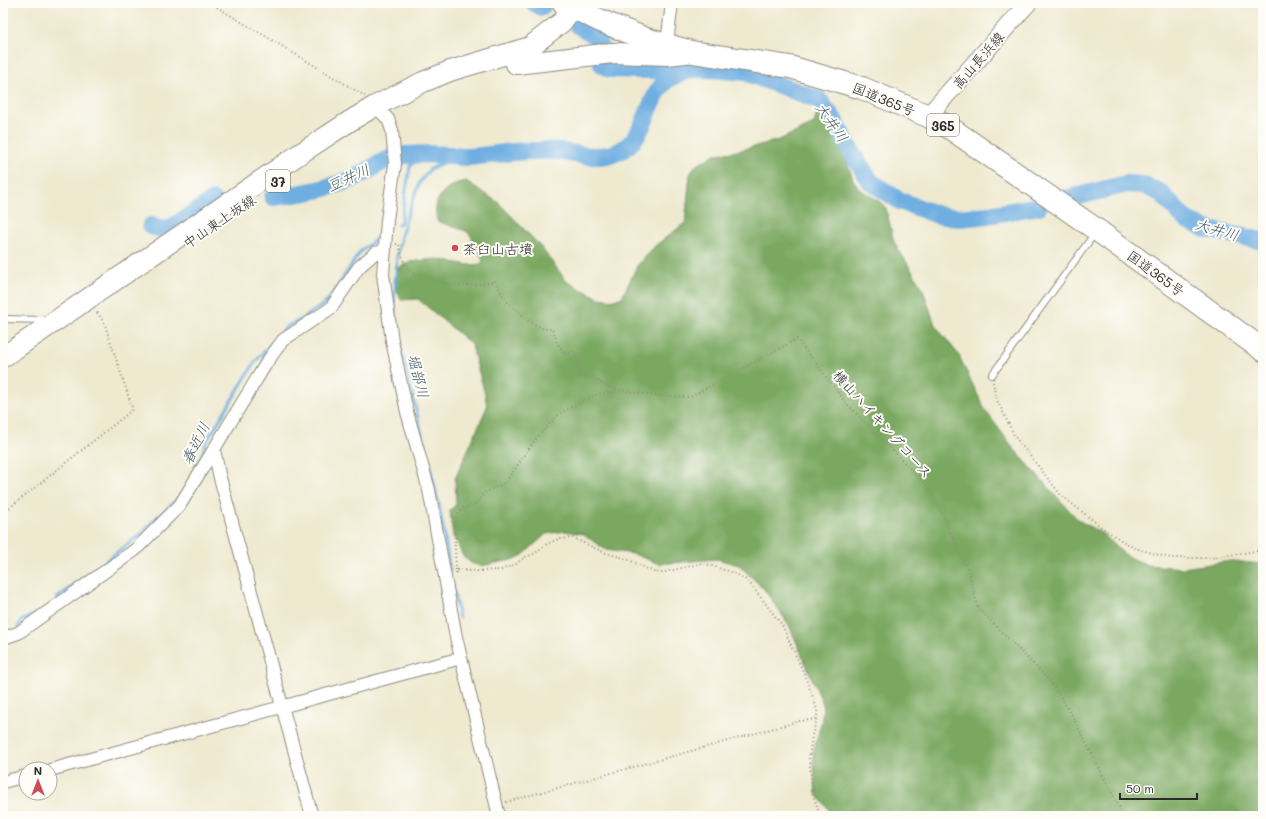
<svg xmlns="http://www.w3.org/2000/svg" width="1266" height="819" font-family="Mali,'Klee One',sans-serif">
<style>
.forest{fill:#7aa861;stroke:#526a46}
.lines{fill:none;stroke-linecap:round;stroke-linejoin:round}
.stream{stroke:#6eaee1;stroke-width:3}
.river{stroke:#6eaee1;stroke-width:18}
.lane-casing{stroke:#8c8a7d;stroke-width:8}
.street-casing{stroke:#8c8a7d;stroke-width:14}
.secondary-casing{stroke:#8c8a7d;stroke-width:19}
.primary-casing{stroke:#8c8a7d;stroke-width:22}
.highway-casing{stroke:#8c8a7d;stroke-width:24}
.path{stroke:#8c8a7d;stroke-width:2;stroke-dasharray:1 3;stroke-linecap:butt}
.lane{stroke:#fff;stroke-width:6}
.street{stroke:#fff;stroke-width:12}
.secondary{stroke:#fff;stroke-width:17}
.primary{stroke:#fff;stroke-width:20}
.highway{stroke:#fff;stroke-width:22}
.poi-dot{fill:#d1495b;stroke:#fdfcf7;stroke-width:1.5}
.labels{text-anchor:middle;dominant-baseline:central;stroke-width:4;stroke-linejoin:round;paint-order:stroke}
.shield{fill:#fdfcf7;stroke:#6a6a68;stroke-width:1}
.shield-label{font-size:13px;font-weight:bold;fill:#2b2b2b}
.street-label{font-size:14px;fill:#2b2b2b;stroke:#fdfcf7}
.poi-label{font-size:14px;fill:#2b2b2b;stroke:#fdfcf7;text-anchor:start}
.water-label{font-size:15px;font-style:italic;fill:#42596b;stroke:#fdfcf7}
</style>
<rect width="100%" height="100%" fill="#fdfcf7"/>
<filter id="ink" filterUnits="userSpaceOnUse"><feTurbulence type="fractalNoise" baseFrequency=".025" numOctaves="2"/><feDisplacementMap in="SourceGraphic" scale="8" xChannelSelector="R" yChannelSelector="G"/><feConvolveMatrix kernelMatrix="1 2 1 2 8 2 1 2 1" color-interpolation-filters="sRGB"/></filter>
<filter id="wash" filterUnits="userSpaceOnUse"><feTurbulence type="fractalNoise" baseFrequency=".012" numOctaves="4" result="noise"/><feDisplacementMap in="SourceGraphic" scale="16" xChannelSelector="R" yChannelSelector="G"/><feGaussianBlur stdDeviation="0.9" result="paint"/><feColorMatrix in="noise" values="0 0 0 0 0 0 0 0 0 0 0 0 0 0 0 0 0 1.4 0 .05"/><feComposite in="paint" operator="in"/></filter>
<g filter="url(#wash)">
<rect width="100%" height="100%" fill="#eee9cf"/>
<!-- forest -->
<path class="forest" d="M823,107H831L838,113L843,124L847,162L853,179L858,188L880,202L886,208L894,242L922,287L935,325L958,354L985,410L1014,449L1078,520L1103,534L1123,553L1131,558L1148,565L1183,568L1231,561L1263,564V816H830L829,810L816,794L813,753L822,719L823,704L789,625L764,589L739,565L717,559L659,564L634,554L606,550L583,534L565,531L546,534L523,555L512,560L480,566L471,563L462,555L458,544L453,537L450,511L456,504L455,479L487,407L485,394L471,344L418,299L401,300L394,281L398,268L409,262L437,259L468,265L481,264L483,260L470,234L466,231L437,221C433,206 438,192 453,185C456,183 462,182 466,181L499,203L540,246L567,282L599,298L614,300L622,297L638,264L656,245L685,223L689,184L690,175L694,167L715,154L733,152L779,140L814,124L817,112Z"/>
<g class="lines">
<!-- stream -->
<path class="stream" d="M398,225L401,222L410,166L423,155
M197,465L201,458L206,442L255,362L287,326L299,321L327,302L360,252L380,236
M450,570L439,504L400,344L394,306L397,257L401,237L409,210L420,182L430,169L449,160L450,155
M453,587L459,618
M57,598L140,535L154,520L178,498
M18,627L22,620L36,614
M491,809L493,816"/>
<!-- river -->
<path class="river" d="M534,3L542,7
M578,25L599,38L600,48
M602,64L610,69L647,70L710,69L745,72L819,100L833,118L854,156L871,182L900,201L938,215L959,218L988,215L1039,206
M273,197C302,194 331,189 358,176C376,167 385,157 407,155C421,154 436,154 450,155C455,156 460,157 465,157C488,157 511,150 534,151C542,151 550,150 558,151C577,154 599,160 618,152C647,139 646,100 666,81C671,76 678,74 685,72
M1066,199L1127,184L1143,185L1161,193L1185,219L1205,229L1263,241
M151,226L165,230L170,229L213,200"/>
</g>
</g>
<g filter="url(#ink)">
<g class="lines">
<defs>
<path id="lane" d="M3,319L43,320L47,323
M992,375L1095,233"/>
<path id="street" d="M665,44L668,35L672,3
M375,106L388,119L392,130L395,164L387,220L383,274L392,341L407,412L429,490L456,637L499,816
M214,449L219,474L312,816
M3,638L18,633L135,550L180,505L267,362L283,340L331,308L359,267L375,253L385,251
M50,770L461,658
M3,782L26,776"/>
<path id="secondary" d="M928,116L1028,3"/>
<path id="primary" d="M516,64L613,53L667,55L686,53
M3,357L298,155L350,121L375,106L423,82L450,71L530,47L562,22L573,7"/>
<path id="highway" d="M564,3L601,21L646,39L692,52L790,67L862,88L928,116L950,128L1097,230L1263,350"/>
</defs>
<!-- lane casing -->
<use href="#lane" class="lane-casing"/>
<!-- street casing -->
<use href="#street" class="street-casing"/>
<!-- secondary casing -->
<use href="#secondary" class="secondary-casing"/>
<!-- primary casing -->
<use href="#primary" class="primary-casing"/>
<!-- highway casing -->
<use href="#highway" class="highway-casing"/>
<!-- path -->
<path class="path" d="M210,3L365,96
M396,244H399C401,253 403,262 409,270C412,273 418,274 423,276C450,287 467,288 495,281L506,301L529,321L543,329H553L557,343L565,354L575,351L580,377L592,376C596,379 599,382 602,384C616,393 672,397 690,397L797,339L847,404L926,485L940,509L969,572L978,608L1049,680L1069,710L1124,816
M993,382L996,398L1015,437L1061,495L1105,530L1134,548L1170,558H1211L1263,550
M3,513L131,411L132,407L104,322L96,311
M456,570L455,549L456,517L461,510L477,503L484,493L506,482L535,440L560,413L597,394L624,391
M456,573V570L477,571L501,570L516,564L525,557L534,554L547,544L558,539L573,538L606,553L627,559L654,572L661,573L703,563L734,573L748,581L782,625L805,676L814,700L817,710V719L812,736L809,758L813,794L820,816
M506,802L800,721L817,719"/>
<!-- lane -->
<use href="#lane" class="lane"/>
<!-- street -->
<use href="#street" class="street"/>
<!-- secondary -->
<use href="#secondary" class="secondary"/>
<!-- primary -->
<use href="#primary" class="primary"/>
<!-- highway -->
<use href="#highway" class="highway"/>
</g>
</g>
<!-- markers -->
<circle class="poi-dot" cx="455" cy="248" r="4"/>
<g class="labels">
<!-- shield labels -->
<g class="shield">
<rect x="927" y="114" width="32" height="22" rx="3"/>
<rect x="266" y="170" width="24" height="22" rx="3"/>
</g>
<g class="shield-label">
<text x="943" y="125">365</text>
<text x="278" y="181">37</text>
</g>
<!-- street labels -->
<g class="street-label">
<text transform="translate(978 60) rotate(-49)">高山長浜線</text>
<text transform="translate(884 99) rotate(22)">国道365号</text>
<text transform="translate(219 221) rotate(-34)">中山東上坂線</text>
<text transform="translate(1156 273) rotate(36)">国道365号</text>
<text transform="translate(883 424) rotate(48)">横山ハイキングコース</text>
</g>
<!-- poi labels -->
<g class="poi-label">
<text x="463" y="248">茶臼山古墳</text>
</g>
<!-- water labels -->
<g class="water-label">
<text transform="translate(832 122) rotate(55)">大井川</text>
<text transform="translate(348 177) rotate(-24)">豆井川</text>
<text transform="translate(1217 229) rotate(16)">大井川</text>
<text transform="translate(419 376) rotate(76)">堀部川</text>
<text transform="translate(195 443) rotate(-64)">春近川</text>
</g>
</g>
<!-- margin -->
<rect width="1266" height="819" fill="none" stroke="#fdfcf7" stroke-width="16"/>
<!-- north arrow -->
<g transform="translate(38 781)"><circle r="19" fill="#fdfcf7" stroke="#a9a8a5"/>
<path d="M0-3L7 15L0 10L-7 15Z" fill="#d1495b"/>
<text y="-6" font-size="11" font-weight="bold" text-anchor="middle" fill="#2b2b2b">N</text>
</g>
<!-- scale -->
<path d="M1120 793v6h77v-6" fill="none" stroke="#2b2b2b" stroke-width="2"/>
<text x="1126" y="793" font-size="12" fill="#2b2b2b" stroke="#fdfcf7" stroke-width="3" paint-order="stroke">50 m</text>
</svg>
